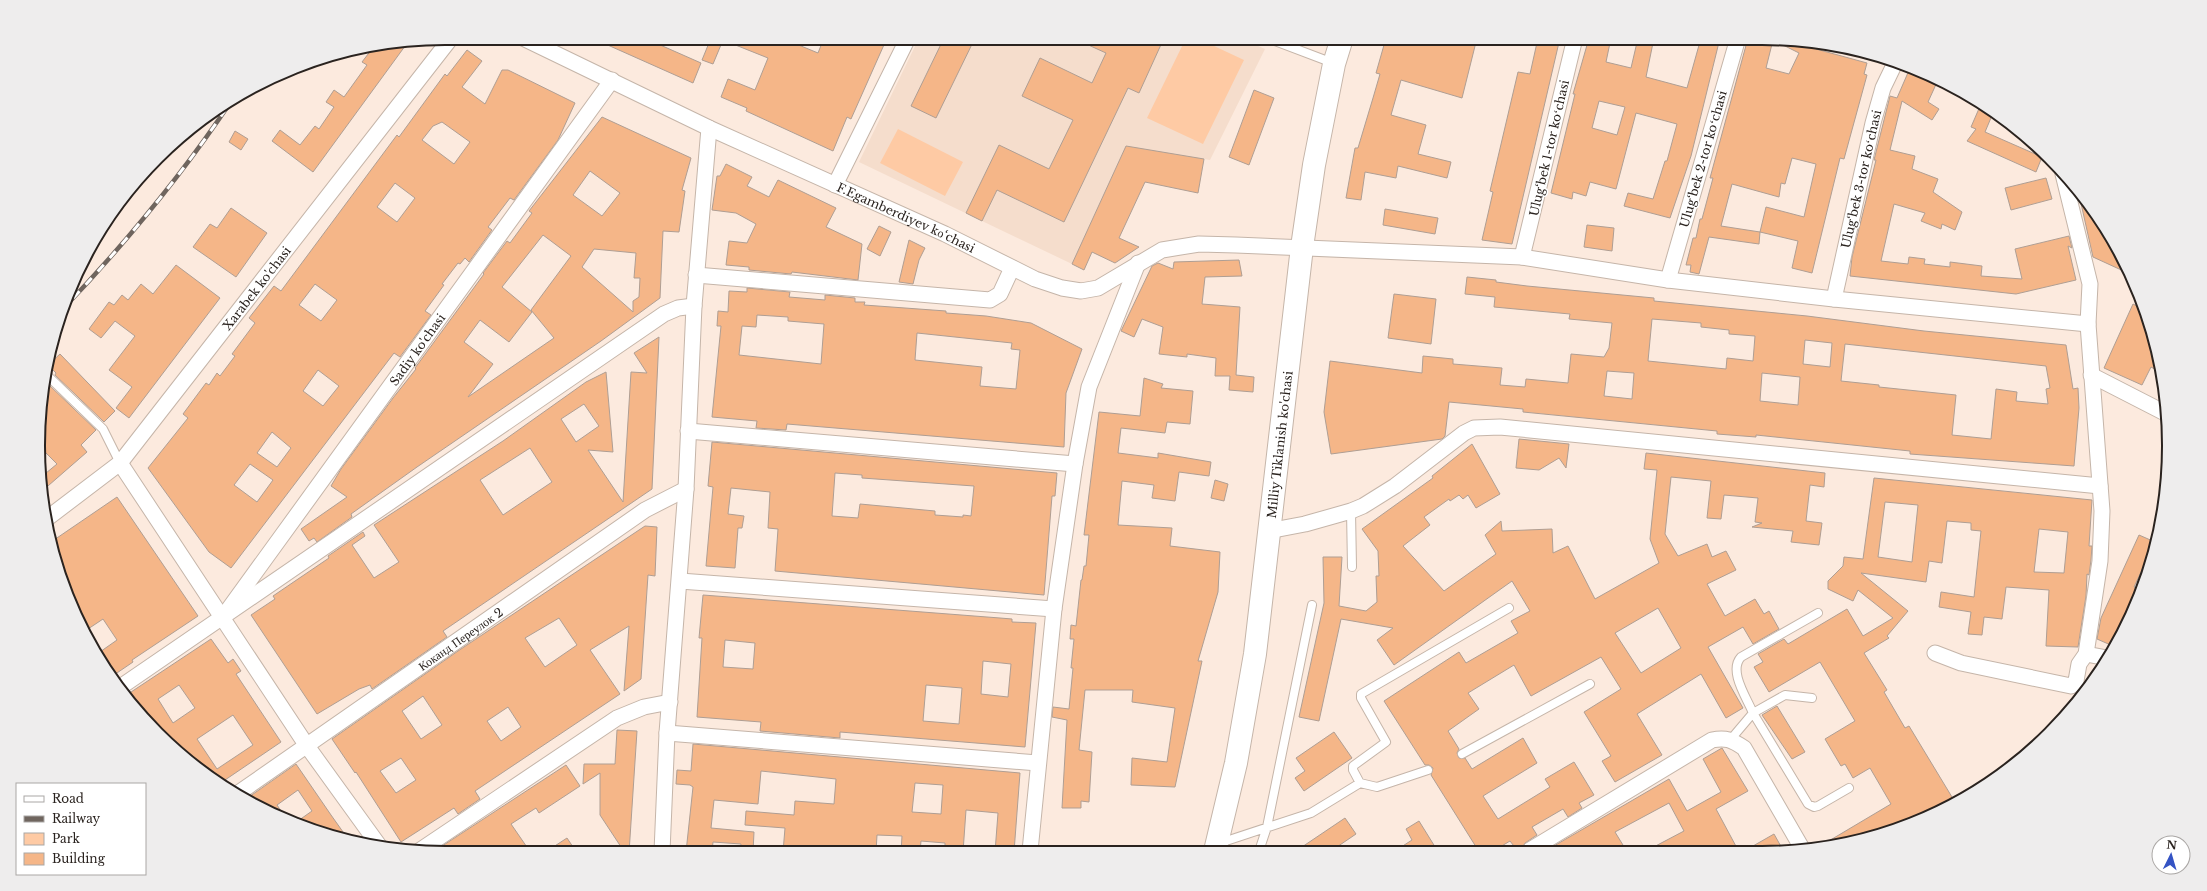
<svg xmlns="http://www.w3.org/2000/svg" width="2207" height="891" font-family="'Libre Baskerville',serif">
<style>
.built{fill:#f5ddcc}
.green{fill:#fecaa4}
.building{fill:#f5b688;stroke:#af9e93;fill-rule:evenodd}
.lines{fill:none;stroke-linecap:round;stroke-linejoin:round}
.service-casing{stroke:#c5b5a9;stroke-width:10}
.minor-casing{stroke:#c5b5a9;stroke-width:17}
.secondary-casing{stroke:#c5b5a9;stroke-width:24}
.service{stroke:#fff;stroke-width:8}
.minor{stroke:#fff;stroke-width:15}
.secondary{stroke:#fff;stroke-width:22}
.rail-casing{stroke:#6f655e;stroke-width:4.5}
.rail{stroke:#fff;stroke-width:3;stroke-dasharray:9;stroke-linecap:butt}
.labels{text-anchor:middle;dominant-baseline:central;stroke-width:3;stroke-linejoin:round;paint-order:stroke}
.street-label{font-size:12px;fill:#2a231f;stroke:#fff}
.rim{fill:none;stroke:#2a231f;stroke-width:2}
</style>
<rect width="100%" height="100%" fill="#fceade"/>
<!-- built -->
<path class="built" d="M919,38H1240L1265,49L1210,160L1126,146L1072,264L859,162Z"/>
<!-- green -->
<path class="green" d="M1186,38H1197L1244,60L1203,144L1147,118Z
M898,129L963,162L945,196L880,163Z"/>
<!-- building -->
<path class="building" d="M592,38H660L658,44L701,63L693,83Z
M711,38H790L789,41L818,53L824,38H887L851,119L847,117L833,151L746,111L747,108L721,97L728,79L755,90L768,58L723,40L713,64L702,60Z
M944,38H975L936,118L911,106Z
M1073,38H1164L1139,93L1128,88L1064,222L997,190L982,221L966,213L999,145L1049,169L1073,120L1022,96L1040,58L1092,83L1106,53Z
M1386,38H1477L1462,98L1401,80L1391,115L1426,125L1418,154L1451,162L1447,178L1398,166L1396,178L1365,172L1361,200L1346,198L1355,148H1358L1373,98L1380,74L1376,73Z
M1538,38H1560L1512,244L1482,240L1493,192L1490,191L1518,72L1530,74Z
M1589,38H1611L1606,62L1631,68L1638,38H1654L1646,77L1687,88L1701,38H1720L1691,156L1670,218L1624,206L1628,193L1653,199L1665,161H1667L1677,124L1636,113L1616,189L1590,182L1586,196L1573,192L1572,199L1551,193L1575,94H1573ZM1599,101L1625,107L1617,135L1592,128Z
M1748,38L1810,41L1818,45L1816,49L1867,63L1864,74L1867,75L1844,159L1840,158L1812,273L1792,268L1798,241L1760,232L1759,244L1709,237L1699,274L1690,272L1691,265H1686L1693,238H1696L1700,219H1702L1713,178H1710ZM1773,40L1799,53L1789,74L1766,68ZM1792,158L1816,164L1804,217L1766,207L1760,232L1721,226L1732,184L1779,197L1781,183L1785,184Z
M408,42L313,172L272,141L280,130L300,145L315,126L319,129L334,107L326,102L334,90L344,97L367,65L362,62L375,45Z
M467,50L482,61L462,87L485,104L502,70H508L575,103L558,140L514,200L510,198L488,227L492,230L469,262L465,258L460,264L458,263L442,284L444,285L425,311L431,315L400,357L394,353L231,568L209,552L148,468L188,418L183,414L206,383L209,385L217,373L220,376L235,356L232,354L255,323L249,318L274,286L281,291L397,135L399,137L445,74L447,76ZM442,122L470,142L454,164L422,140L433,126ZM395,183L415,198L397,222L377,207ZM315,284L337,300L321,321L299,305ZM318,370L339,386L323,406L303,391ZM272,432L291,448L277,467L257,453ZM250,464L273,480L257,502L234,485Z
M1910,68L1938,80L1928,102L1939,109L1932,120L1902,101L1890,150L1915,156L1912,169L1938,179L1933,192L1962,212L1955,230L1942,224L1941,229L1921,221L1925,213L1894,204L1881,261L1908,264L1909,257L1925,259L1924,264L1950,267V262L1982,266L1981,276L2022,279L2015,249L2069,236L2072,248L2068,246L2076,280L2016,294L1850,276L1852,257L1876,160H1874L1890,96L1897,98Z
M1254,90L1274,98L1249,165L1229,157Z
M1981,104L1993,113L1985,132L2042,157L2036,172L1967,141L1976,129L1971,127Z
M602,117L691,158L682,190L685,191L679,232L663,231L660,298L601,341L417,467L351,514L352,517L317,542L314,538L309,541L301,529L347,497L331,486L341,469L393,398L416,369L415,368L484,274L483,273L507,241L510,243L532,213L529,211ZM590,171L620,193L602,216L573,195ZM543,235L571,256L531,310L554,338L468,397L493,364L464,342L480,320L509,342L532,312L502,287ZM594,249L636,253L634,278H640L639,297L633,301V312L582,267Z
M235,131L248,139L241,150L229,142Z
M1126,146L1204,159L1198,193L1145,182L1119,238L1139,247L1115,263L1092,252L1084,270L1072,264Z
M726,164L752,177L747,186L769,197L778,180L836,208L826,227L862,244L858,280L792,272L791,274L749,270V267L726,265L729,241L747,243L756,224L736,213L712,210L717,176H720Z
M2046,178L2052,199L2011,210L2005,188Z
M2078,190L2085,197L2127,265L2130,274L2093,257Z
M231,208L267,233L236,277L193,247L210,224L217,228Z
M1385,209L1438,218L1435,234L1383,225Z
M1587,225L1614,228L1612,251L1584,247Z
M879,226L891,232L880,256L867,249Z
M909,240L925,248L919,260L913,284L899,282Z
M1239,260L1242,276L1205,277L1202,304L1240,307L1236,375L1254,377L1253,392L1229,390L1230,376H1215L1216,358L1187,354V357L1159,354L1163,327L1142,319L1134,337L1121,331L1152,266L1158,263L1173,269L1174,262Z
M176,265L220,298L129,418L116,408L132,387L109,370L135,336L115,321L101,338L89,329L109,302L114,305L122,295L128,300L141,284L153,294Z
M1467,277L1496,280V282L1527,286L1654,298V301L1807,316L1924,331L2066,345L2073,389L2078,388L2079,408L2074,466L1910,454V451L1756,435V437L1717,434V431L1523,412V409L1449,402L1445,436L1442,439L1331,454L1324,412L1330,361L1422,373L1423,356L1453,359V364L1502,368L1500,385L1525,387L1526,379L1568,383L1571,354L1604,357L1609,348L1612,323L1569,319L1570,314L1494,307L1495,297L1465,294ZM1652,319L1701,323V327L1729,330V334L1755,336L1753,361L1727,358L1726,369L1648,361ZM1805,340L1832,343L1830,367L1803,364ZM1845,344L2046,366L2050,388L2046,389L2048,404L2016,401L2017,392L1996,389L1991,439L1952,435L1956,395L1879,387V385L1841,381ZM1607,371L1634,373L1632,399L1604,396ZM1762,373L1800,377L1798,405L1760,401Z
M747,288L790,292L789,297L825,300V295L855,298V302H865L864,305L946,311V313L986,316L1031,323L1082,349L1066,393L1064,447L787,424L786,430L756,428L757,421L712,417L721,326H717L718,311L728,312L729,291L747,292ZM757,315L788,317V321L824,324L821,364L739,355L742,326L756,327ZM917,333L1012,343L1011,349L1020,350L1016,389L980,386L982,367L915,360Z
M1394,294L1436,299L1431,344L1388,338Z
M2133,304L2143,309L2155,340L2160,372L2151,367L2142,385L2104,368Z
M659,337L652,489L443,631L447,637L372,689L370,685L359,689L317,714L251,615L275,599L273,596L329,558L328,556L363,532L365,536L352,545L374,578L399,562L374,525L503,441L586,382L606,372L613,452L588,450L623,502L631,372L647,373L634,353ZM584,404L599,426L576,442L561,419ZM530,448L552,482L503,515L480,480Z
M60,354L115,411L104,422L55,375L56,373L48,365Z
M1144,378L1163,384L1161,388L1193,391L1190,424L1167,422L1165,433L1121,428L1118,453L1158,458V453L1211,462L1209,476L1179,472L1175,501L1152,498L1154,485L1122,481L1118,525L1172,528L1170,546L1220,552L1218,592L1198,661H1202L1175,787L1131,785L1132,758L1167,762L1175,708L1132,702L1133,690H1085L1079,750L1092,752L1089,802L1081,801V808H1062L1067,720L1052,717L1053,707L1069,709L1073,668H1071L1074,639H1070L1071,625L1076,626L1081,580H1082L1084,566H1086L1089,535H1084L1099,412L1140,416Z
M47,383L96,430L81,445L87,452L41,492L40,478L57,464L40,447L42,392Z
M1519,439L1569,444L1566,468L1559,458L1539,470L1516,468Z
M712,442L1057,473L1055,496H1052L1044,595L775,571L778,529L768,528L770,492L731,488L728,514L744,516L742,528H738L735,568L706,566L713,487L708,486ZM835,473L862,475V478L974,486L971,516L963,515V517L935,515V511L860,504L858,518L832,516Z
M1472,444L1500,494L1476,508L1468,495L1463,499L1459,495L1450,501L1449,499L1424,517L1430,525L1403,546L1444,591L1496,554L1485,535L1501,521L1502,531L1552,529L1553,553L1568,546L1595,599L1659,563L1650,539L1657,470L1644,469L1646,453L1825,473L1824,487L1810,485L1806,521L1822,523L1819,545L1791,542L1793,531L1752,527L1762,523L1755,522L1758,498L1724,495L1721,519L1707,518L1711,481L1671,477L1665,534L1678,556L1707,544L1712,557L1726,551L1736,570L1707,584L1725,616L1755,599L1764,614L1769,611L1779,629L1753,644L1743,627L1708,647L1743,708L1726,718L1701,674L1637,714L1662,755L1615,782L1602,761L1611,756L1584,712L1621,689L1601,657L1531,696L1514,665L1468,693L1479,709L1448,731L1459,749L1457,753L1459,758H1465L1472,769L1523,738L1537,763L1483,796L1498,819L1550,787L1545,779L1574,762L1594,795L1579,803L1582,808L1568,817L1563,809L1532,827L1537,835L1525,843L1521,850H1517L1510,841L1495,850H1478L1431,775L1433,768L1429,765H1425L1384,701L1459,652L1466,663L1518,633L1511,621L1530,611L1512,581L1394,665L1377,640L1393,628L1341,619L1319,721L1299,717L1324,603L1323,557H1342L1339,606L1366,611L1377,602L1376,576H1379L1378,551L1362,529L1433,478L1432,476ZM1658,608L1681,648L1641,673L1615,633Z
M1874,478L2092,500L2089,546H2092L2091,560L2089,575L2087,574L2086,596L2078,647L2046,646L2049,590L2006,587L2002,619L1984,617L1982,635L1968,634L1971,612L1939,607L1941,592L1974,597L1981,531L1971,530V523L1947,521L1942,563L1929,561L1926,582L1861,573L1908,611L1887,636L1889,638L1864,653L1887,690L1884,692L1905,728L1909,726L1955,802L1942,811L1892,831L1823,848L1822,845L1891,804L1870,768L1853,778L1845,764L1841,766L1825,739L1855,721L1820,662L1769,692L1754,667L1763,662L1758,654L1784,639L1788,644L1847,609L1863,636L1893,618L1858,590L1853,601L1828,589V581L1843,566L1844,557L1863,559ZM1885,502L1918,505L1912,562L1878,557ZM2039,529L2068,532L2064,573L2034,572Z
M1215,480L1228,484L1224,501L1211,498Z
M117,497L198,616L132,660L133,662L111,677L97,654L117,640L103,619L85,631L69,601L51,542Z
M645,526L657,527L655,576L648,575L641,679L624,691L629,626L590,650L620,694L475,791L480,799L458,814L454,808L401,842L356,772L355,773L332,739L458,651ZM559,618L577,645L545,667L525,638ZM423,696L442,725L421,739L402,711ZM508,707L521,727L501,741L487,721ZM401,758L416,780L396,793L380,771Z
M2139,535L2155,542L2134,587L2141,590L2113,646L2097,639L2101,618Z
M703,595L1000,618L1012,619V622L1036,623L1025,747L840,732V738L760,731L761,722L697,717L702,638H699ZM725,640L755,643L753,669L723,667ZM983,661L1011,664L1008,697L981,694ZM926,685L962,688L959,724L923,721Z
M211,639L228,663L233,659L241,671L236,674L281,742L225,780L230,789L198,769L139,714L125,696ZM179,685L195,708L173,723L158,699ZM233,715L253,745L217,769L197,739Z
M1777,706L1805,752L1792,759L1762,715Z
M617,730L637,731L629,853H625L600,815V773L583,784L584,764H615Z
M1334,732L1352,758L1304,791L1295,778L1305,771L1296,758Z
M693,744L1020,773L1014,852H995L998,813L966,810L963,852H945V843L921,841L920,852H901L902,836L877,835L876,852H783L785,828L745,825L746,811L794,815L795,801L834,804L836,779L761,771L758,804L714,800L711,828L754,832L753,852H740L741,844L713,842L712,852H686L693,787L690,785L676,784L677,770L691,771ZM915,783L943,785L941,814L912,812Z
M1722,748L1748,791L1716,809L1738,850H1648L1684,831L1669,803L1615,832L1626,850H1547L1669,779L1687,811L1721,792L1703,759Z
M296,764L331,815L348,839L315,831L295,823L312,811L298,790L277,805L287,820L265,811L246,799Z
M566,765L580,786L539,813L536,808L511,824L531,853L433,852Z
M1345,818L1356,834L1331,851H1296Z
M1419,821L1437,850L1395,851L1412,840L1406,829Z
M1774,834L1783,850H1746Z
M567,838L577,853H544Z"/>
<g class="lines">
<defs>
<path id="service" d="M1267,38L1333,63
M49,377L103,429L120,463
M1351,511L1352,567
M1812,698L1785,695L1753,713L1808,804L1814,807L1818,806L1849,788
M1731,739L1753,713C1747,698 1728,671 1741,657L1818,613
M1462,754L1590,684
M1360,783L1377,787L1428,770
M1220,843L1311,813L1360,783L1353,770V766L1386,742L1361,698V694L1509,608
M1259,851L1267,827L1312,605"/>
<g id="minor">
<path id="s1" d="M523,38L709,128L945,234L1035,279L1062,288L1081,291L1098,288L1162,250L1199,244L1236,245L1522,257L1668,280L1834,299L2088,324"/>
<path d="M835,185L908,38"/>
<path d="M1522,257L1575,38"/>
<path d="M696,275L990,300L1000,294L1012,268"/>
<path d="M1668,280L1738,38"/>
<path d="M1834,299L1873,123L1883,88L1896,61"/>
<path d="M2091,375L2167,414"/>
<path d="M688,431L1075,464"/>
<path d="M120,463L307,746L380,847"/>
<path id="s2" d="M45,520L120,463L451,38"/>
<path d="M1268,531L1305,524L1351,511L1363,506L1395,486L1464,433L1474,428L1500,427L2100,486"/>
<path d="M680,581L1054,609"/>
<path id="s3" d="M228,610L612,80"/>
<path d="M1935,653L1961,663L2071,686L2076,681L2079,664L2086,654L2100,561L2102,511L2088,324L2090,284L2063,174"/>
<path d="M2086,654L2107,658"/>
<path d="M119,688L664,314L678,308L694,306"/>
<path d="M667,733L1038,763"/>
<path id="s4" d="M237,794L645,510L686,489"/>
<path d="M1530,850L1712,740C1726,737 1732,740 1744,748L1803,850"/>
<path d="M419,851L617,718L644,707L670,702"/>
<path d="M1030,851L1054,609L1075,464L1089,387L1138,263"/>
<path d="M662,852L667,733L686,489L694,306L709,128"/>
</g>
<g id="secondary">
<path id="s5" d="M1215,851L1236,763L1255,654L1302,247L1314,165L1334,64L1342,38"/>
</g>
</defs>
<!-- service casing -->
<use href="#service" class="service-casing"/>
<!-- minor casing -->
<use href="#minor" class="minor-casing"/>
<!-- secondary casing -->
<use href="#secondary" class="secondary-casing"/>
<!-- service -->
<use href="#service" class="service"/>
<!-- minor -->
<use href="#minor" class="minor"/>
<!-- secondary -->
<use href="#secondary" class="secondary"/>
<defs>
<path id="rail" d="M61,311C124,245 182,175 232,100"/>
</defs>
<!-- rail casing -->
<use href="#rail" class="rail-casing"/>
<!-- rail -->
<use href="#rail" class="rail"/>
</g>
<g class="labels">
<!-- street labels -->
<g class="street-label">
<text transform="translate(1549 148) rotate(-77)">Ulug‘bek 1-tor koʻchasi</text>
<text transform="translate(1703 159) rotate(-74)">Ulug‘bek 2-tor koʻchasi</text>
<text transform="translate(1861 179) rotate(-77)">Ulug‘bek 3-tor koʻchasi</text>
<text stroke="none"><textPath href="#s1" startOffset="423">F.Egamberdiyev kо‘chasi</textPath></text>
<text stroke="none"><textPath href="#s2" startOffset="316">Xarabek ko'chasi</textPath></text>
<text stroke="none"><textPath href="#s3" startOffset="322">Sadiy ko'chasi</textPath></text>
<text stroke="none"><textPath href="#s5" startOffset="412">Milliy Tiklanish ko'chasi</textPath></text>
<text stroke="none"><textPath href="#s4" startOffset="272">Коканд Πереулок 2</textPath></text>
</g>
</g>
<!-- crop -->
<path d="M0 0H2207V891H0ZM445 45H1762A400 400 0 0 1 2162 445V446A400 400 0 0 1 1762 846H445A400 400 0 0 1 45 446V445A400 400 0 0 1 445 45Z" fill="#eeeded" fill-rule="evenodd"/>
<path class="rim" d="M445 45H1762A400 400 0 0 1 2162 445V446A400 400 0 0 1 1762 846H445A400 400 0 0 1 45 446V445A400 400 0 0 1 445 45Z"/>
<!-- legend -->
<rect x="16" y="783" width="130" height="92" fill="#ffffff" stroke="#aaa7a5"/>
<rect x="24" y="796" width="20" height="6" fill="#ffffff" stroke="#aaa7a5"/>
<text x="52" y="803" font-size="12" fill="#2a231f">Road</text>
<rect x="24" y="816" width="20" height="6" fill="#6f655e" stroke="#aaa7a5"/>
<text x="52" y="823" font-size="12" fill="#2a231f">Railway</text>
<rect x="24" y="833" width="20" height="12" fill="#fecaa4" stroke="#aaa7a5"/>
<text x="52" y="843" font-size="12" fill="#2a231f">Park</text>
<rect x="24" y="853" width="20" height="12" fill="#f5b688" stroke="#aaa7a5"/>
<text x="52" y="863" font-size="12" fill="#2a231f">Building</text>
<!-- north arrow -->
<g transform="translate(2171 855) rotate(5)"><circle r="19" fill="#ffffff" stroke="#aaa7a5"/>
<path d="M0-3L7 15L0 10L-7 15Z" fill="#3453c4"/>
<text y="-6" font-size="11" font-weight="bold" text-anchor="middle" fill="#2a231f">N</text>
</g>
</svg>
